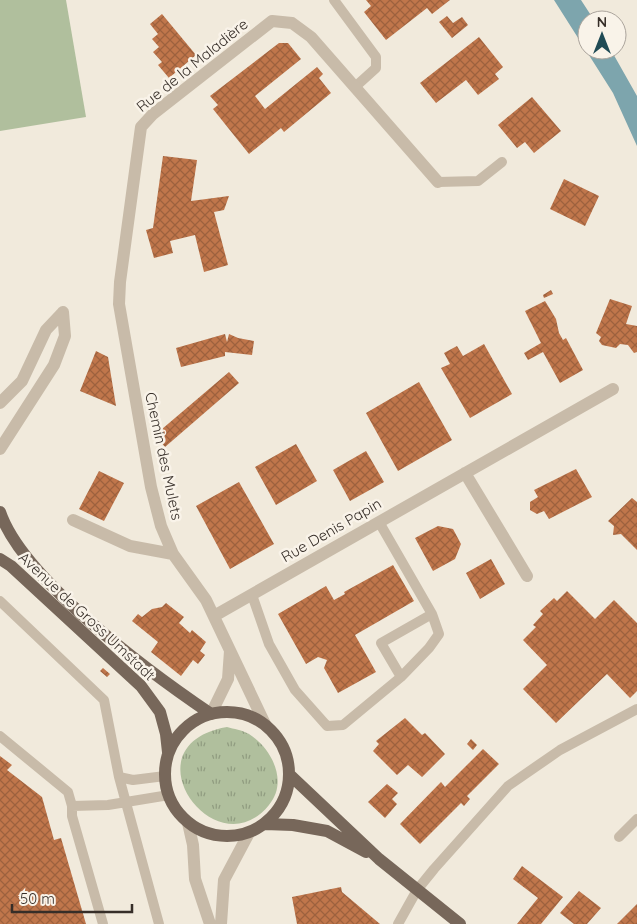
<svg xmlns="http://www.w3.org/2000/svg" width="637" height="924" font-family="Quicksand,sans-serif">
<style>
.grass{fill:url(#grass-tufts)}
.pitch{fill:#b0bf9d}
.water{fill:#7da5ad}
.building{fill:url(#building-cross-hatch)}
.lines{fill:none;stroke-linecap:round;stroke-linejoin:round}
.service{stroke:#c8bba9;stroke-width:10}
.minor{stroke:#c8bba9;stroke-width:12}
.primary{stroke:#77675a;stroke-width:12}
.labels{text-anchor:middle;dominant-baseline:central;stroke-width:5;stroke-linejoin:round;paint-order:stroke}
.street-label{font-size:15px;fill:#362e28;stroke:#f9f3e9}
</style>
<defs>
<pattern id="grass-tufts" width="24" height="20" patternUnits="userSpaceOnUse" patternTransform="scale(1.25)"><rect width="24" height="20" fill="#b0bf9d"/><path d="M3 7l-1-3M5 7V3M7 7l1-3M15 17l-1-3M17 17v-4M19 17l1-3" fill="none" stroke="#909c80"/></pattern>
<pattern id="building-cross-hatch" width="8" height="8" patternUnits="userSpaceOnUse" patternTransform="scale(1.25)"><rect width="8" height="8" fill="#c0764b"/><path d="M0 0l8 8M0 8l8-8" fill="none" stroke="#9d613e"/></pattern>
</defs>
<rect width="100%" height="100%" fill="#f1eadc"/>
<!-- grass -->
<path class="grass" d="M227,727C234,729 242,730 249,734C271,748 289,781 269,805C216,871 124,745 227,727Z"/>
<!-- pitch -->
<path class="pitch" d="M0,0H66L86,117L0,131Z"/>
<!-- water -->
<path class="water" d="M554,0H581L594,20H587V50H611L637,96V146L613,93Z"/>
<!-- building -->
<path class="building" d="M366,0H450L432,14L427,8L386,40L364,12L371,6Z
M162,14L196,55L169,78L158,65L162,62L153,52L159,47L152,39L158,34L150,24Z
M447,16L453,23L462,17L468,25L452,38L439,22Z
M479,37L503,67L495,74L499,79L478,95L466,80L436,103L420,83Z
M279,43H288L301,59L255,96L265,109L317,67L323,74L319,78L331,93L284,132L281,128L249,154L213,109L218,105L210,96Z
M532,97L561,131L534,153L525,142L517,148L498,125Z
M163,156L197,160L191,201L229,196L224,210L214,212L228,265L204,272L195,235L170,241L173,253L154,258L146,230L153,228Z
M564,179L599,196L585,226L550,209Z
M551,290L553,294L544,298L543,295Z
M610,299L632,306L626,324L637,326V352L634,353L628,345L620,344L616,348L602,345L599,341L601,337L596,333Z
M545,301L556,319L559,333L563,340L566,338L583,370L560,383L543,352L528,360L524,353L541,343L525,311Z
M225,334L227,342L229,334L238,338L254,341L252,355L225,352V356L181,367L176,348Z
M484,344L512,394L470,418L441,368L450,364L444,353L457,346L463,356Z
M96,351L108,357L116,406L80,391Z
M229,372L239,383L165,447L155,435Z
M419,382L452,440L398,471L366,413Z
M296,444L317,481L276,505L255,467Z
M366,451L384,482L350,501L333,470Z
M576,469L592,497L549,519L544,511L537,514L530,510V502L538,497L534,490Z
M99,471L124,483L104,521L79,509Z
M239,482L274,544L230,569L196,506Z
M632,498L637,502V550L621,534L613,535L614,526L608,521Z
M438,526L453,529L461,544L455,559L433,571L415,538Z
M301,547L304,552L294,558L292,553Z
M491,559L505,584L480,599L466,573Z
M393,565L414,601L355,635L376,672L338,693L324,668L327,660L318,657L306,664L278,614L326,586L334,600L345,594L344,592Z
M567,591L595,619L614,600L637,623V691L630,698L607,674L556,723L523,689L547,665L523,640L536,627L533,625L543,614L540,611L554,598L557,601Z
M166,603L184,617L179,623L190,633L192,630L206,642L200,651L205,655L198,664L193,660L181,676L151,652L158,642L132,621L138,614L142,617L152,609L162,607Z
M103,668L110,674L107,677L100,671Z
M405,718L422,735L425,733L445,754L422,777L408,765L397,775L373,751L379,744L376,741Z
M471,739L477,745L473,750L467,744Z
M483,749L499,764L467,796L470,799L464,806L461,803L420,844L400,824L441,782L445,787Z
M0,756L12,765L7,770L42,797L54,840L61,838L86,924H0Z
M387,784L398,793L392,799L397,804L385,818L368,802Z
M522,866L563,897L541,924H517L538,898L513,879Z
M341,887L342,892L380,924H297L292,897Z
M579,891L601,908L587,924H574L560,913Z
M637,904V924H617Z"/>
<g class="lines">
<!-- service -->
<path class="service" d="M334,0L376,57V68L355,87
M438,182L478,181L502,162
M252,595L269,644L295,690L327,726L343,725L401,677L429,648L439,634L432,614L379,522
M0,601L104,700L119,777L159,924
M401,677L381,643L432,614
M0,736L68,792L72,806V816L103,924
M119,777L133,780L165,776
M72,806L108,805L169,795
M619,837L637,819
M398,924L417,890L434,869L508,786L560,750L637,709"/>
<!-- minor -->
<path class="minor" d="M0,403L22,381L46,330L63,312
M0,449L54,365L65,336L63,312
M465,473L527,576
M73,520L130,546L173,554
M214,616L613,389
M211,714L228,679L230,651
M265,724L206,600L173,554L161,526L151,487L119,304L120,282L141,127L153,114L272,21L292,23L311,37L438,182
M188,823L193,845L195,879L210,924
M221,924L224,880L249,833"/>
<!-- primary -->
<path class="primary" d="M0,512C23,580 152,674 211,714
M0,559L11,566L141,686L160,712L166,734L168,752
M165 774a62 62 0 1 1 124 0a62 62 0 1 1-124 0Z
M290,775L379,859L460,924
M265,824L293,825L327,831L366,852"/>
</g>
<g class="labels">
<!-- street labels -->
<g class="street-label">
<text transform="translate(192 65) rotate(-39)">Rue de la Maladière</text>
<text transform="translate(164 456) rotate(78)">Chemin des Mulets</text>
<text transform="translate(331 530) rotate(-30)">Rue Denis Papin</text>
<text transform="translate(87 616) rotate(43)">Avenue de Gross Umstadt</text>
</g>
</g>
<!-- north arrow -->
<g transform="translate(602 35)"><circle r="24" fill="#f9f3e9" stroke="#aba49c"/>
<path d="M0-4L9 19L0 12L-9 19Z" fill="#204b55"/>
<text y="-8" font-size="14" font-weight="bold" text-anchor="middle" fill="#362e28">N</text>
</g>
<!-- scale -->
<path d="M12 904v8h120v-8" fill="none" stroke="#362e28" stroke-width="2.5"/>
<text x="20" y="904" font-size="15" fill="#362e28" stroke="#f9f3e9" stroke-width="4" paint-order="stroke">50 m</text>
</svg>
